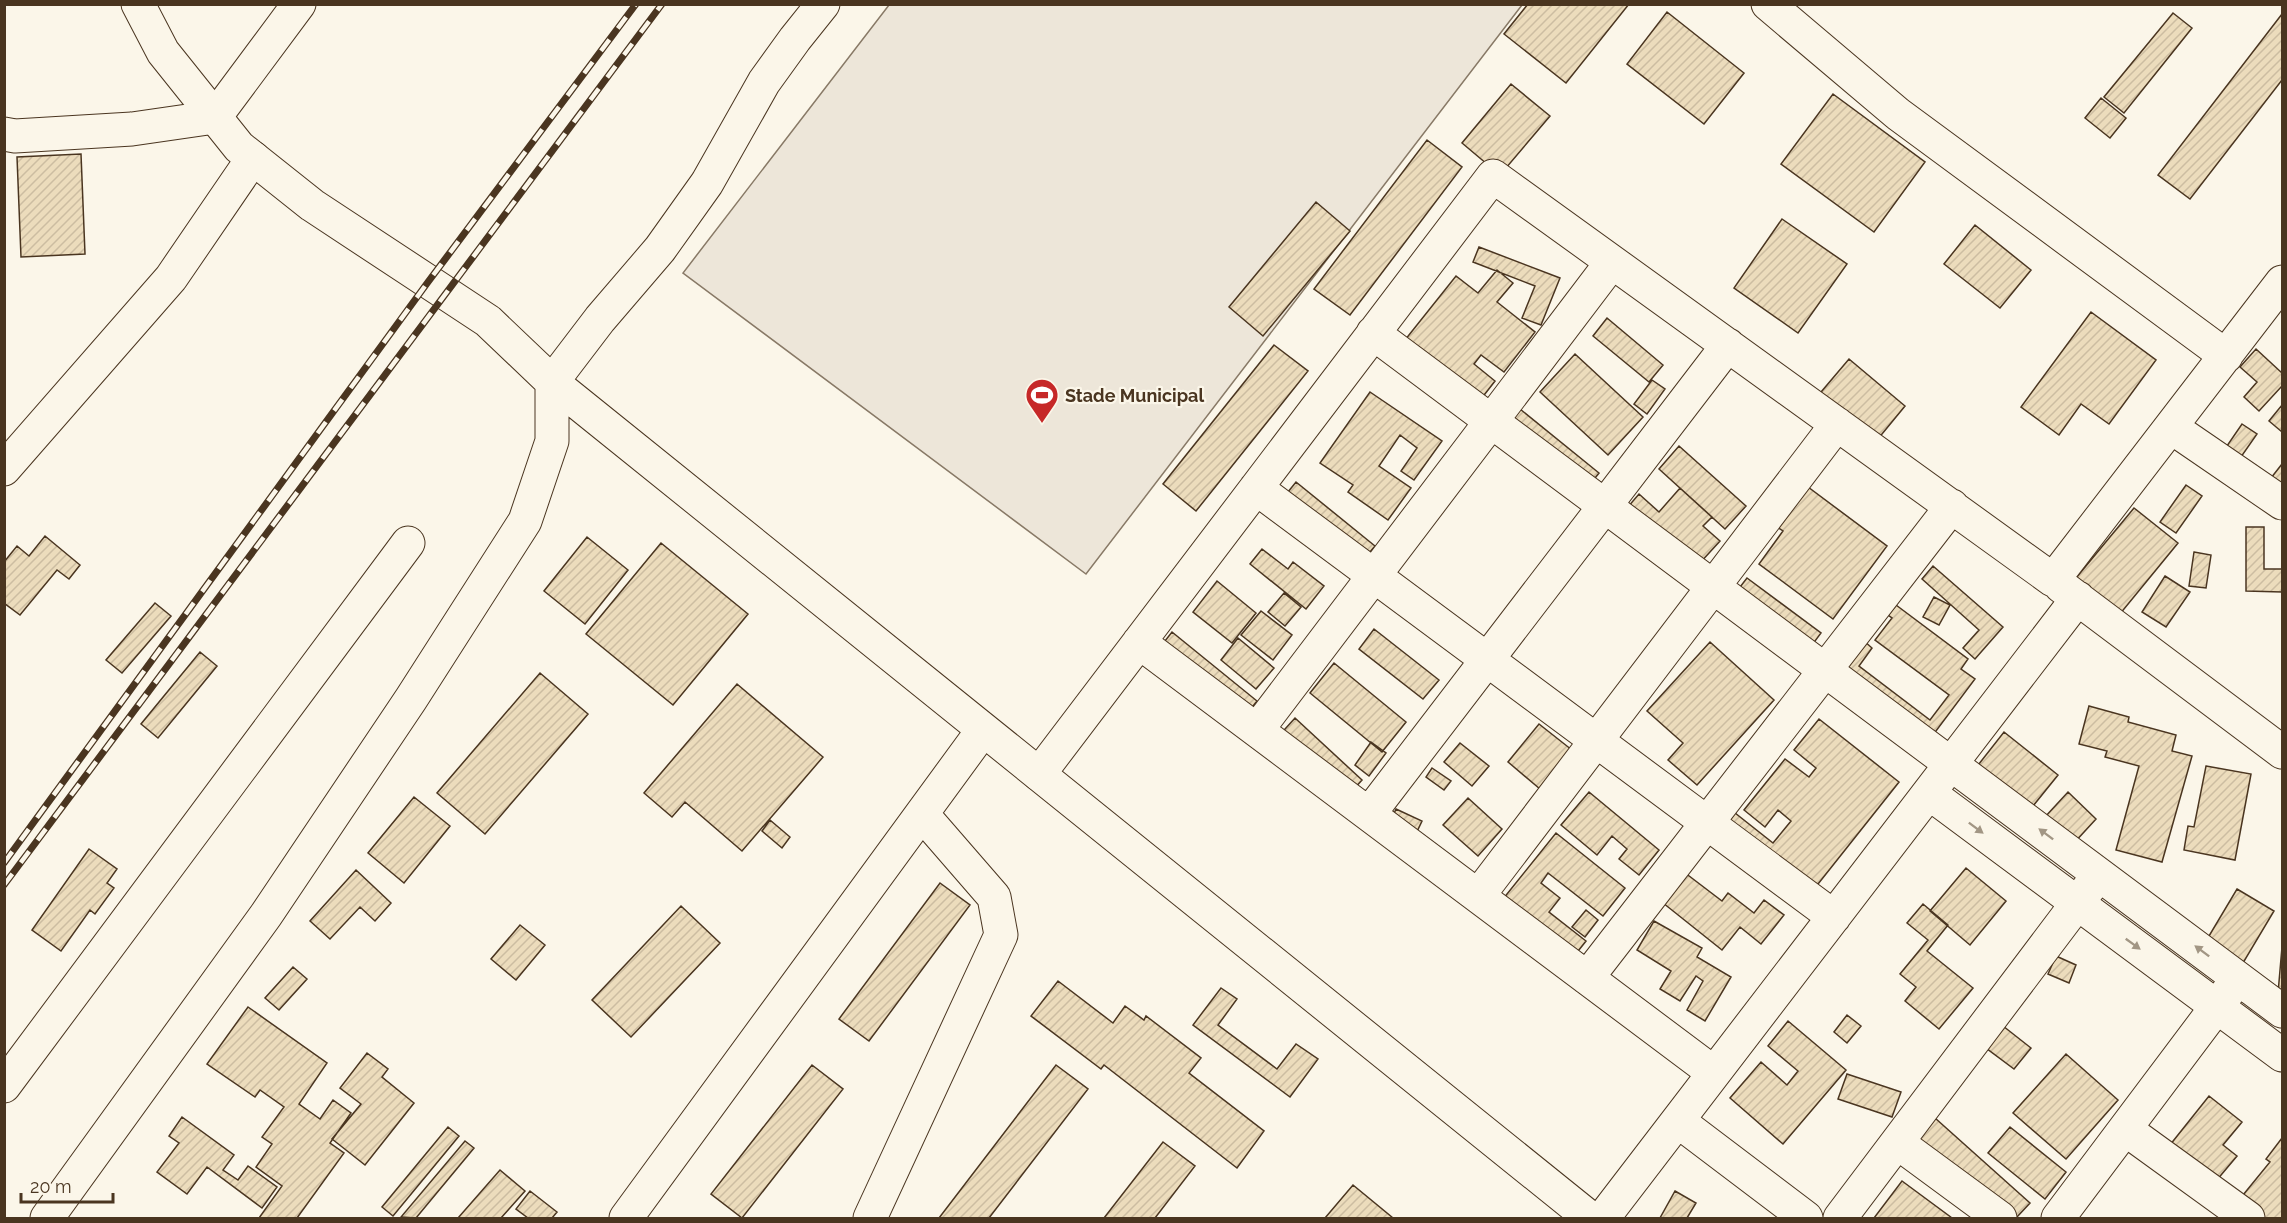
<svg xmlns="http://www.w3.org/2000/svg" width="2287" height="1223" font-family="Raleway,sans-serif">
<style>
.pitch{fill:#ede6d9;stroke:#887966;stroke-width:1.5}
.building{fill:url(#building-hatch);stroke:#4a3520;stroke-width:1.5}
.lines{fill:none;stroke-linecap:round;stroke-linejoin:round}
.minor-casing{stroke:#4a3520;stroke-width:35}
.major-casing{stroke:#4a3520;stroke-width:35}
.minor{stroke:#fbf6e9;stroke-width:33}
.major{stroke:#fbf6e9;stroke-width:33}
.rail-casing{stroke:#4a3520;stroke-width:7}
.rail{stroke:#fbf6e9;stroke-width:4.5;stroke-dasharray:14;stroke-linecap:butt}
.oneway{fill:#a29684}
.labels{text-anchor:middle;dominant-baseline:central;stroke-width:4.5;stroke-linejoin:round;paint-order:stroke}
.poi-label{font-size:18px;font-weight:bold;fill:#4a3520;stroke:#fbf6e9;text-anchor:start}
</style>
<defs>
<pattern id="building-hatch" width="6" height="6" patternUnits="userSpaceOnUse" patternTransform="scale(1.5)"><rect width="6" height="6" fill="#ecdcbc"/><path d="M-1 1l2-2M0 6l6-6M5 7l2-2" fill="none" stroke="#ccbda1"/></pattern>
</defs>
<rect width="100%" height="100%" fill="#fbf6e9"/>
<!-- pitch -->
<path class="pitch" d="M889,5H1522L1086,574L683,273Z"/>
<!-- building -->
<path class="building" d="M1528,4H1629L1566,83L1504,34Z
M1667,12L1744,73L1704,124L1627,64Z
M2173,13L2192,28L2124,113L2104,97Z
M2282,14V80L2190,199L2158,175Z
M1511,84L1550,116L1500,175L1462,143Z
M1833,94L1925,162L1874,232L1781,164Z
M2101,98L2126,118L2110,138L2085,118Z
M1427,140L1462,167L1350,315L1314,289Z
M81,154L85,254L21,257L17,157Z
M1316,202L1350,231L1263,336L1229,307Z
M1782,219L1847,264L1798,333L1734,288Z
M1975,225L2031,270L2000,308L1944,264Z
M1479,247L1560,278L1541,325L1522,318L1535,286L1473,262Z
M1497,270L1513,283L1497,302L1535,332L1504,372L1481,355L1474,364L1495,381L1474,408L1389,360L1456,276L1478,293Z
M2091,312L2156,360L2109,424L2081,404L2059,435L2021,407Z
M1607,318L1663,365L1649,382L1593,336Z
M1274,345L1308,371L1196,511L1163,484Z
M2256,349L2282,373V386L2259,411L2244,397L2257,382L2240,367Z
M1575,354L1643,417L1608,455L1540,392Z
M1849,359L1905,406L1873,445L1816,398Z
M1652,380L1665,389L1647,414L1634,404Z
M1370,392L1442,441L1414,480L1401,471L1417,448L1400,435L1379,466L1411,488L1388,520L1348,492L1353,485L1320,463Z
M2282,405V432L2269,421Z
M1520,409L1599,473L1576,502L1497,438Z
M2242,424L2257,434L2234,467L2220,456Z
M1679,446L1746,506L1725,529L1659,469Z
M2282,464V489L2260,492Z
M1800,481L1887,546L1833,619L1759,564L1783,531L1770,522Z
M1296,482L1375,546L1354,571L1275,508Z
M2186,485L2202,496L2176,533L2160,522Z
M1680,488L1712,517L1703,526L1720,541L1688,576L1621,515L1639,494L1659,512Z
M2134,508L2178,543L2115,620L2071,584Z
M2246,527H2264V569H2282V592L2246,591Z
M45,536L80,565L69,579L57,570L20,615L4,603V562L17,546L29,556Z
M587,537L628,570L585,624L544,591Z
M661,543L748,614L673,705L586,634Z
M1262,549L1288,569L1293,562L1324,586L1306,609L1250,564Z
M2194,552L2211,555L2206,588L2189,586Z
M1933,566L2003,627L1975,659L1963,648L1979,630L1922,579Z
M2165,576L2190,592L2166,627L2142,612Z
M1747,578L1821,633L1798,664L1730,600Z
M1217,581L1256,613L1232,643L1193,612Z
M1284,593L1301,607L1285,626L1268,612Z
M1934,597L1950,605L1939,625L1923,617Z
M155,603L171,616L122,673L106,660Z
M1896,605L1968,659L1961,669L1975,679L1918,755L1828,687L1863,640L1872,648L1859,666L1930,720L1949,695L1875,640L1892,618L1888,615Z
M1261,611L1292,635L1273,660L1241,635Z
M1374,629L1439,680L1423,699L1359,649Z
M1172,632L1257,701L1242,720L1150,660Z
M1238,638L1274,668L1256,689L1221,660Z
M1710,642L1774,700L1697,785L1668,760L1683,743L1647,711Z
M200,652L217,666L158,738L141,724Z
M1334,663L1406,722L1382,752L1310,693Z
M540,673L588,714L485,834L437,793Z
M737,684L823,757L742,851L685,802L672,817L644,793Z
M2089,706L2129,717L2128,722L2176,735L2172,751L2192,756L2162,862L2116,850L2139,766L2105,757L2107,751L2079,744Z
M1295,718L1362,780L1343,801L1276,739Z
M1819,719L1899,782L1799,908L1709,836L1730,809L1773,843L1791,821L1778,810L1765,827L1744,810L1785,759L1809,777L1816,768L1794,750Z
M1539,724L1572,750L1540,789L1508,762Z
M2004,732L2058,775L2029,811L1975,769Z
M1371,742L1386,753L1369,776L1355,765Z
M1460,743L1489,766L1472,786L1444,762Z
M2206,766L2251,774L2235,860L2184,850L2188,826L2194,827Z
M1432,768L1451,781L1444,790L1426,777Z
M1589,792L1659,850L1639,875L1619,859L1627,849L1612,836L1597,855L1561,825Z
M2068,792L2096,819L2074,843L2045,817Z
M414,797L450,826L404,883L368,853Z
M1468,798L1502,829L1478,856L1443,825Z
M1396,809L1422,821L1412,842L1387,830Z
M770,820L790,837L782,848L762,831Z
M1556,833L1625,888L1603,916L1548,873L1541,883L1560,898L1549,912L1586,941L1563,970L1491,914Z
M89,849L117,869L107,883L114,888L95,914L90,910L61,951L32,930Z
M1676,866L1722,901L1728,893L1754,913L1764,900L1784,915L1761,944L1740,927L1722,950L1653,895Z
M1966,868L2006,901L1970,945L1930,911Z
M356,870L391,903L375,921L360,907L330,939L310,921Z
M940,883L970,905L869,1041L839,1019Z
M2237,889L2274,911L2243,963L2206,941Z
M1923,904L1948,925L1927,951L1973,988L1939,1029L1905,1001L1916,987L1900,974L1928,940L1907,923Z
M681,906L720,943L631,1037L592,1000Z
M1586,910L1598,920L1585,937L1572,927Z
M1654,921L1702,948L1697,957L1731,977L1705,1021L1687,1010L1703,981L1696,976L1680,1001L1660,989L1671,971L1637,950Z
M520,925L545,945L516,980L491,959Z
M2282,947V1005H2277Z
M2056,956L2076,965L2069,983L2048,974Z
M293,967L307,979L279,1010L265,998Z
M1058,981L1113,1023L1125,1006L1144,1020L1146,1016L1201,1058L1189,1073L1264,1131L1237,1168L1104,1065L1101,1069L1031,1016Z
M1221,988L1237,999L1218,1025L1277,1069L1296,1044L1318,1059L1290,1097L1193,1025Z
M248,1007L327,1063L299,1104L320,1119L333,1100L351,1113L330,1143L344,1153L297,1218H259L282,1186L256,1167L272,1144L262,1137L284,1107L260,1090L255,1097L207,1064Z
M1847,1015L1861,1026L1847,1043L1834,1032Z
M1788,1021L1846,1070L1783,1144L1730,1098L1761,1062L1787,1085L1798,1071L1768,1046Z
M2003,1026L2031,1048L2014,1069L1986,1048Z
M367,1053L388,1069L382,1077L414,1103L365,1165L332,1139L361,1104L340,1088Z
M2066,1054L2118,1100L2066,1159L2013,1113Z
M812,1065L843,1089L742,1218L711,1194Z
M1056,1065L1088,1089L989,1218H939Z
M1847,1074L1901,1092L1892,1117L1838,1099Z
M2209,1096L2242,1122L2223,1145L2237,1156L2211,1187L2166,1150Z
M182,1117L234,1155L223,1170L238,1180L248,1166L277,1187L262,1208L207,1167L187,1194L157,1172L179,1143L169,1136Z
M1935,1118L2030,1203L2016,1218L1908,1148Z
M448,1127L459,1136L393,1216L382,1207Z
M2010,1127L2066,1172L2045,1199L1988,1153Z
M2282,1138V1218H2261L2239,1200L2270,1162L2266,1159Z
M465,1141L474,1148L416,1218L401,1217Z
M1163,1142L1195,1166L1155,1218H1104Z
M500,1170L525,1191L501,1218H458Z
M1902,1181L1952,1218H1874Z
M1353,1185L1393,1218H1325Z
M530,1191L557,1212L552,1218H528L516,1209Z
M1675,1191L1696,1203L1687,1218H1660Z"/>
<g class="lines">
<defs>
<path id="minor" d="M1768,4L1898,114L2226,356
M4,134L15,136L132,129L215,117L299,4
M1373,333L2282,1011
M552,382L600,319L660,249L707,183L764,82L795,39L823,4
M2171,427L2282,503
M4,469L171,278L253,158
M1256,488L1834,917
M2061,586L2282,752
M1139,642L1714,1073
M1257,730L1612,262
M1039,774L1493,176L2053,580L2282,282
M1929,793L2282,1055
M1369,814L1728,345
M1478,896L1837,424
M1587,978L1952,506
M4,1086L408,543
M1678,1121L1806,1218
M2125,1129L2248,1218
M1898,1143L2000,1218
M626,1218L983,730
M870,1218L1001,935L994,897L922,814
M1603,1218L2078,598
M1840,1218L2091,885
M2058,1218L2230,989"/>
<path id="major" d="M552,382L1590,1218
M47,1218L266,915L411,699L525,521L552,441V382L488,321L312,205L239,147L163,52L138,4"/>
</defs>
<!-- minor casing -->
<use href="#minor" class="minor-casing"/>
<!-- major casing -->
<use href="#major" class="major-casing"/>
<!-- minor -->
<use href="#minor" class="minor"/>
<!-- major -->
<use href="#major" class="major"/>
<defs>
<path id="rail" d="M4,863L428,282L636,4
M4,885L662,4"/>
</defs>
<!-- rail casing -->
<use href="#rail" class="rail-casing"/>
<!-- rail -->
<use href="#rail" class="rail"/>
</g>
<!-- one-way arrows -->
<defs><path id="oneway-solid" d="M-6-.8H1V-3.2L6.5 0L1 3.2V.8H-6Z" transform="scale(1.5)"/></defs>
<g class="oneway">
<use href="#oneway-solid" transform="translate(1976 828) rotate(37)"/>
<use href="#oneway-solid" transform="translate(2046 834) rotate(-143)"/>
<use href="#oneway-solid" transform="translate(2133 944) rotate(36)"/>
<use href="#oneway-solid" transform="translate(2202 951) rotate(-143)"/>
</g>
<!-- icons -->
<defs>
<symbol id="stadium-pin" viewBox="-11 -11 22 30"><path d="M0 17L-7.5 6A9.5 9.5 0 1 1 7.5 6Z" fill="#c62828" stroke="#fbf6e9"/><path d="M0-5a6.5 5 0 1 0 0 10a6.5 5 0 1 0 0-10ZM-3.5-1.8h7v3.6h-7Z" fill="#fff"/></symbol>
</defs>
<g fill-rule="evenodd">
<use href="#stadium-pin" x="1023" y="376" width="38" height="52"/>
</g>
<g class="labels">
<!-- poi labels -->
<g class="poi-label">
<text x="1065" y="395">Stade Municipal</text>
</g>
</g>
<!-- border -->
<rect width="2287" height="1223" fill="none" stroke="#4a3520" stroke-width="12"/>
<!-- scale -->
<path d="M21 1193v9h92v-9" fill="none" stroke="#4a3520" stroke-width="3"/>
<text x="30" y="1193" font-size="18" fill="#4a3520" stroke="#fbf6e9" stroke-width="4.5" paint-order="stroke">20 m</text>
</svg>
